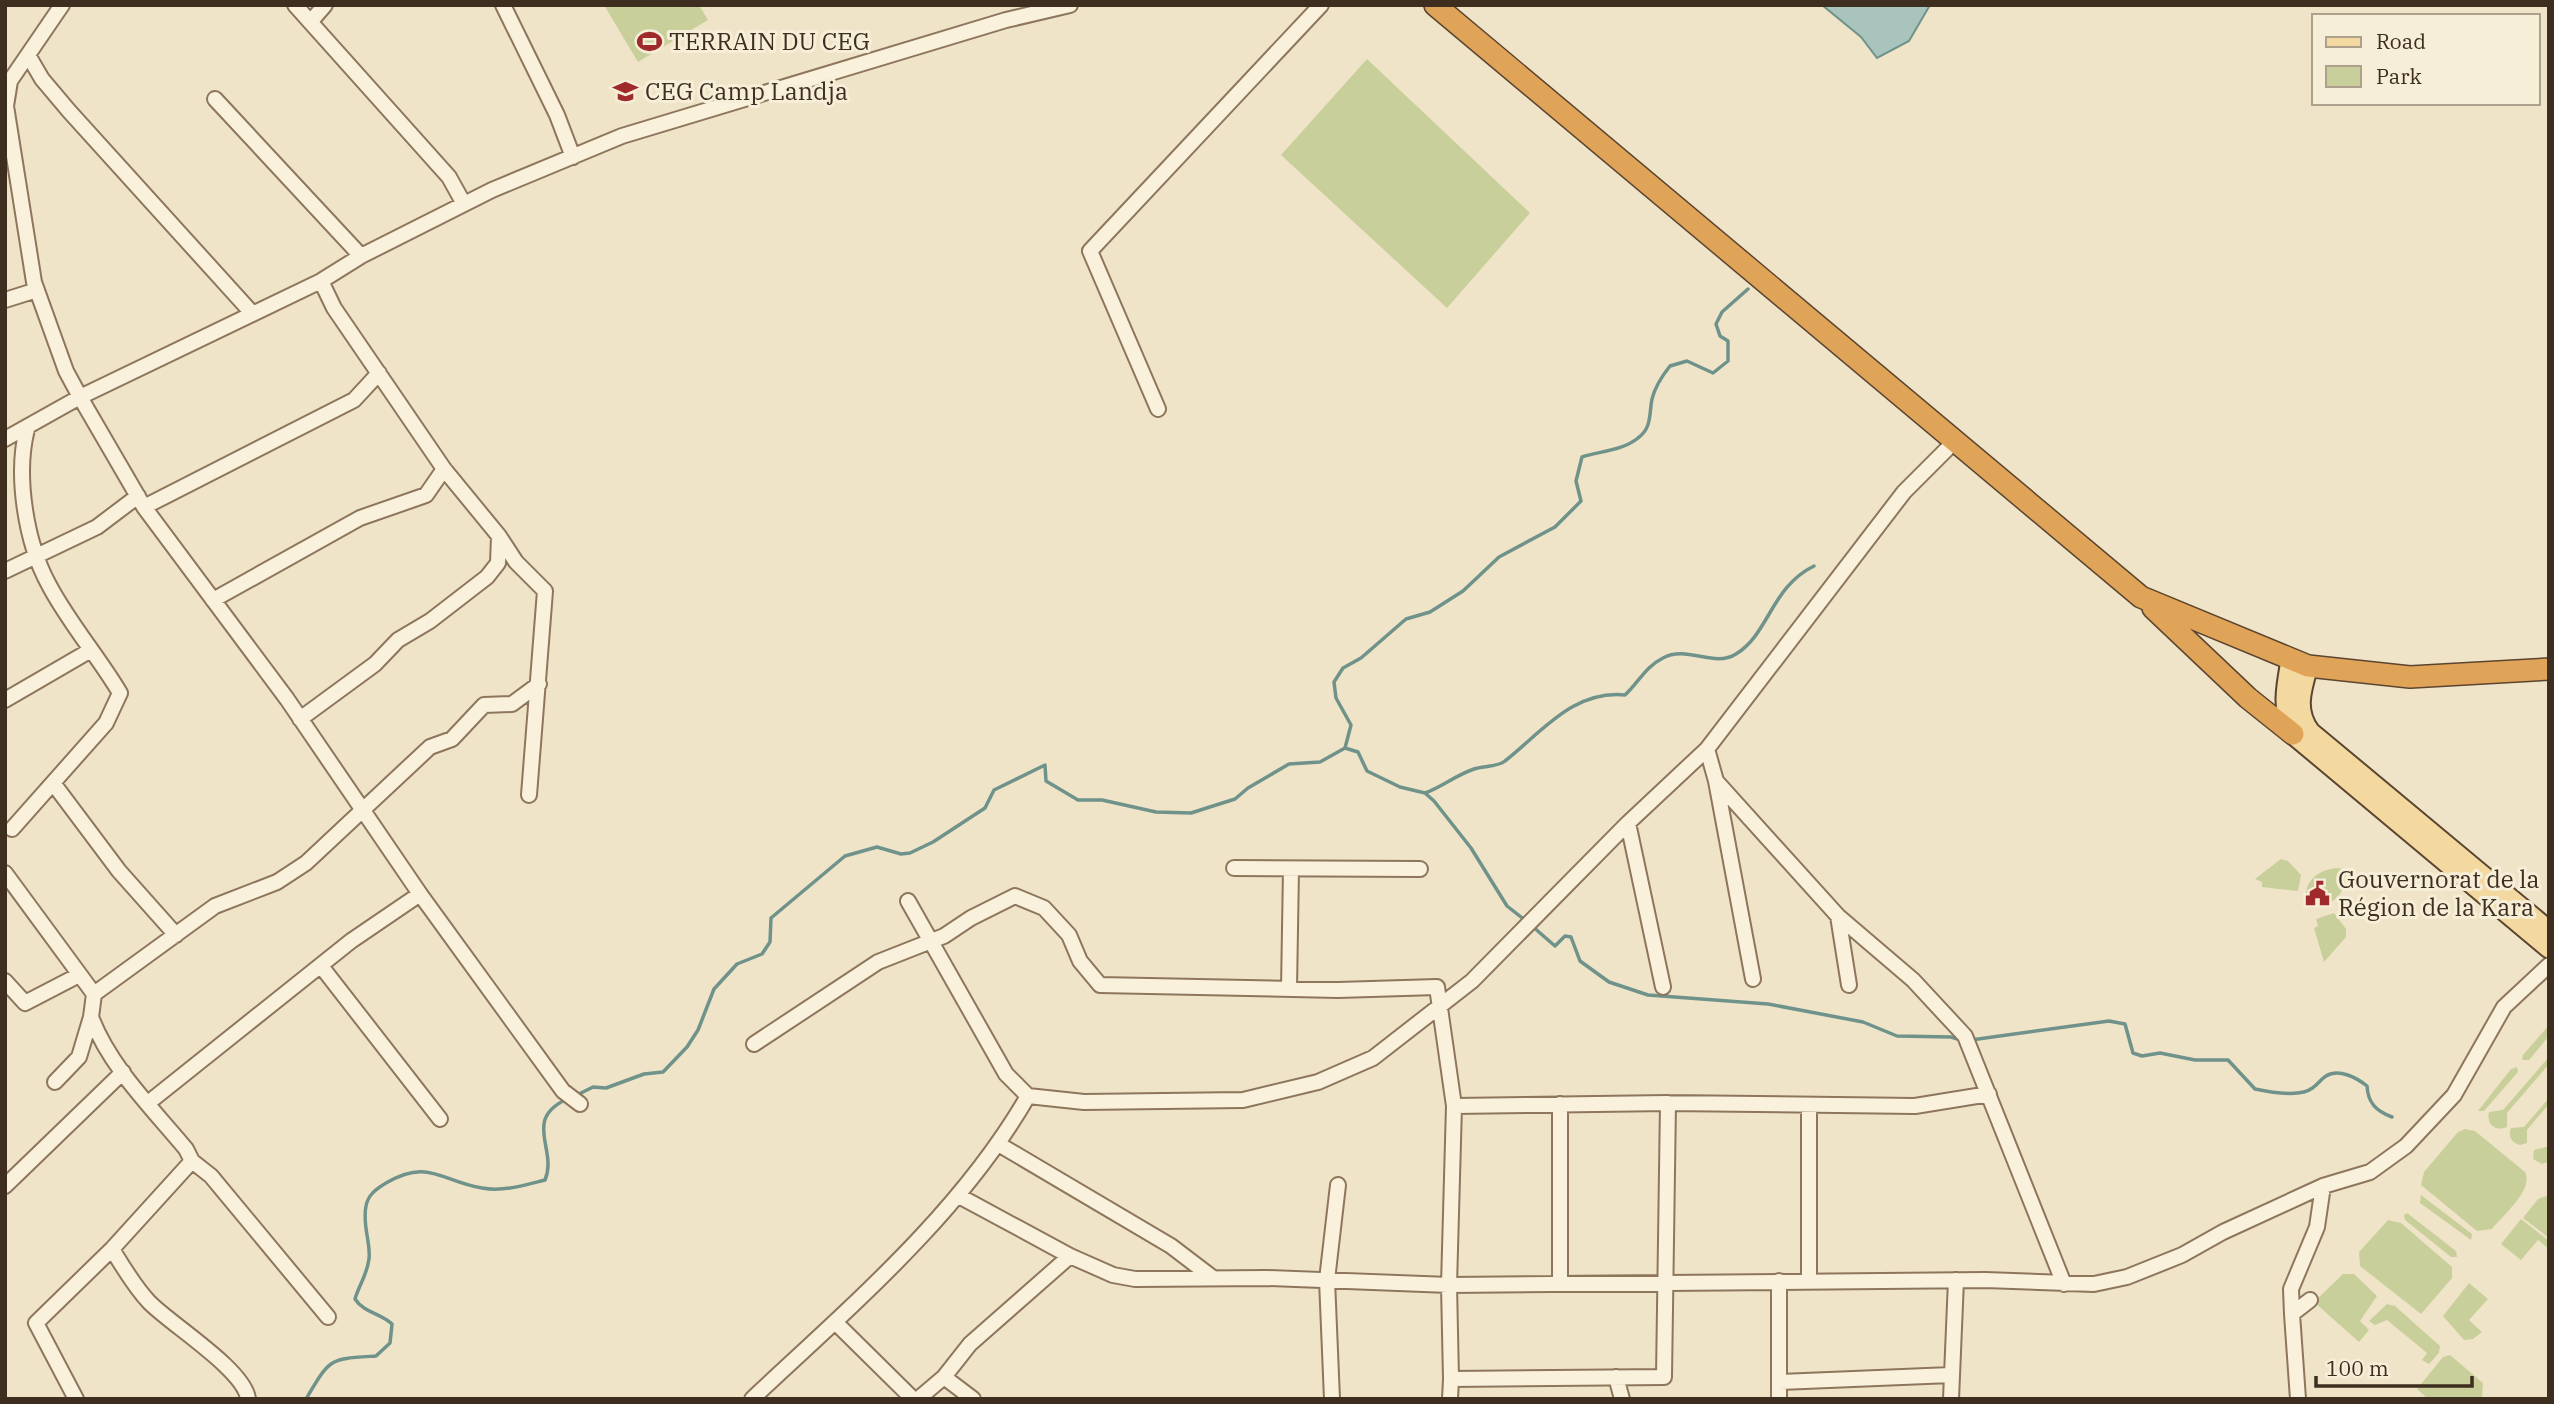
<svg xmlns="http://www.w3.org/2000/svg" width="2554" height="1404" font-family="'IBM Plex Serif',serif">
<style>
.green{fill:#c9cf9b}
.water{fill:#a9c4bc;stroke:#6f938a;stroke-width:2}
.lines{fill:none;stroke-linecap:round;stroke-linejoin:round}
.stream{stroke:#6f938a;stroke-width:3.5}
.minor-casing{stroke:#8d765c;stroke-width:18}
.major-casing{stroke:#5b4430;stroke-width:23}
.highway-casing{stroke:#5b4430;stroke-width:24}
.minor{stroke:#faf1dc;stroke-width:14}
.major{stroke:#f3d9a0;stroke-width:19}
.highway{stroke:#e0a458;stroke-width:21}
.labels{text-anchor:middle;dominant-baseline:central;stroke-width:6;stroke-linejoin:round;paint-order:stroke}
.poi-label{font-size:24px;fill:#3d2e20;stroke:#f7eed8;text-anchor:start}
</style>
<rect width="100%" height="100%" fill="#f0e4c8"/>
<!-- green -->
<path class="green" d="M604,5H699L708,20L638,62Z
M1367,59L1530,213L1447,308L1281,155Z
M2281,859L2288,861L2301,875L2298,891L2262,887V882L2255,879Z
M2338,868L2345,870L2347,879C2343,897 2325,912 2307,903C2302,882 2318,869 2338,868Z
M2334,913L2346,929V937L2324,962L2314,928L2318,926L2316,919Z
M2549,1025V1036L2529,1060H2522L2523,1055Z
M2549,1057V1064L2507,1113V1127C2495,1132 2486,1124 2489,1112L2503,1110Z
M2517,1067L2518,1072L2484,1111H2478L2511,1069Z
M2549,1098V1104L2527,1130V1143L2520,1145C2511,1143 2508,1136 2511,1128L2524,1127Z
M2465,1129L2475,1131L2525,1172C2534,1190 2503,1215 2492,1229L2477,1231L2421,1185L2424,1172L2458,1132Z
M2549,1146L2548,1162L2542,1164L2533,1159L2534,1150Z
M2421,1195L2472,1234L2471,1240L2420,1203Z
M2549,1195V1238L2523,1218L2538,1199Z
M2407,1213L2456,1251L2457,1257H2451L2405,1220L2404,1215Z
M2521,1219L2549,1241V1249L2538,1240L2521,1260L2501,1244Z
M2388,1220L2401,1223L2452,1267V1278L2421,1314L2360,1266L2359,1252Z
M2343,1274H2354L2377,1296L2360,1321L2369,1330L2359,1342L2314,1302Z
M2469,1283L2488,1299L2469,1320L2482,1332L2473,1339L2464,1340L2443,1316Z
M2387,1304L2395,1306L2440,1346L2439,1353L2429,1364L2422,1360L2427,1353L2387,1320L2375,1325L2369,1321Z
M2450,1355L2483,1383L2482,1399H2428L2417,1389L2443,1357Z"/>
<!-- water -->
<path class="water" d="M1822,5H1930L1909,41L1877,58L1861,37Z"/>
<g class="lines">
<!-- stream -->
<path class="stream" d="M1345,748L1358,752L1367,771L1400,787L1425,793L1434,801L1471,848L1507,906L1526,921
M1425,793C1442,787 1456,775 1474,769C1483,766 1498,767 1505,761C1542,732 1573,690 1625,695C1639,682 1645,667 1663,658C1687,645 1714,668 1736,654C1769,634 1771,587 1814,566
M1532,926L1555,946L1565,936L1571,937L1580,961L1609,982L1648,995L1768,1004L1863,1022L1897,1036L1951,1037L1964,1041
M1971,1040L2109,1021L2125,1024L2133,1053L2142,1056L2160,1053L2195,1060H2228L2255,1089C2269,1092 2291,1095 2304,1092C2316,1089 2318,1081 2326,1076C2339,1068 2357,1078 2367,1086C2368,1103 2376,1111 2392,1117
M577,1095L593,1087L606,1088L644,1074L663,1072L687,1047L698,1030L714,989L737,964L762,954L770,942L771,918L845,856L877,847L901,854L910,853L933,842L985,808L994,790L1045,765L1046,781L1078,800H1102L1156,812L1191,813L1235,799L1248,788L1289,764L1320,762L1345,748L1351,725L1336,698L1334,682L1343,668L1361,658L1406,619L1430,612L1463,591L1499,557L1555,527L1581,501L1576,481L1582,457C1600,451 1622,451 1638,438C1652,428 1649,414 1652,399C1655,387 1662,376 1670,366L1687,361L1713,373L1728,361V341L1720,336L1716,324L1722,312L1748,289
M306,1399C331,1357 329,1359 376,1356L390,1343L392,1324C381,1313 364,1313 355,1299C359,1285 367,1275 369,1259C371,1243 362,1225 366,1206C368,1195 376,1189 386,1183C428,1158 441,1181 482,1188C503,1192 525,1185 545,1180C558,1149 522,1120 567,1099"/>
<defs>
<path id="minor" d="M62,5L10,81L6,106L34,282L66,371L80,397L144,507L287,699L420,894L563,1091L580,1104
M295,5L449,177L464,204
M503,5L557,115L573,157
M312,20L325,5
M28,55L42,79L69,111L252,313
M215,99L361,256
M321,281L334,308L444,469L499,536L516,562L545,591L529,795
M5,300L37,290
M1158,409L1090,251L1321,5
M5,439L80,397L321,281L361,256L492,190L622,136L1006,20L1070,5
M144,507L354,400L379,373
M5,571L97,527L138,496
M213,600L360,518L426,495L444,469
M5,700L91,650
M300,719L375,664L398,640L430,621L487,577L498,563L499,536
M1707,749L1716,781L1753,979
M1716,781L1838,916L1913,980L1965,1036L2064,1284
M53,783L119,871L176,935
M1628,823L1663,987
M12,829L106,723L120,693C98,656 69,623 49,585C26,543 15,476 27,429
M1234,868L1420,869
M5,873L94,994L91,1017L79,1057L55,1082
M908,901L1006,1074L1028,1096L1084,1102L1243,1100L1318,1082L1373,1058L1472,981L1628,823L1707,749L1904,492L1956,440
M1838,916L1849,985
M321,966L440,1119
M5,981L25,1003L79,975
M1289,989L1291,869
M94,994L215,906L277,882L306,863L430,747L452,739L484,705L512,704L539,684
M91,1017C110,1067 152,1108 186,1149L192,1161L211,1176L328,1317
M754,1044L878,962L944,936L971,918L1015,896L1044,908L1069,935L1080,961L1100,985L1338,990L1437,987L1454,1106L1449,1285L1451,1379
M148,1103L351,941L420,894
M1560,1104V1283
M1454,1106L1668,1103L1915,1106L1989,1094
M1809,1106V1280
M1000,1145L1171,1246L1213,1278
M5,1186L123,1072
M959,1196L1070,1256L1113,1275L1135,1279L1267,1278L1449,1285L1985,1280L2094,1284L2127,1277L2182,1255L2223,1232L2323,1186L2370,1172L2406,1146L2454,1095L2504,1007L2549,965
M112,1249C123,1267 134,1286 149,1302C170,1324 245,1370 248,1399
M1779,1281V1399
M2292,1314L2291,1289L2317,1227L2323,1186
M835,1322L913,1399
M944,1377L973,1399
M1616,1377L1622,1399
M1780,1382L1951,1375
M76,1399L36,1323L112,1249L192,1161
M752,1399C851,1306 960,1214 1028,1096
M918,1399L944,1377L970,1344L1070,1256
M1332,1399L1327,1280L1338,1185
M1450,1399L1451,1379L1664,1377L1668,1103
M1951,1399L1956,1280
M2298,1399L2292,1314L2310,1300"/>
<path id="major" d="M2291,661C2286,688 2282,708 2293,734L2549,948
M2308,666C2301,690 2294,711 2310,732L2549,931"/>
<path id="highway" d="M1435,5L2141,597L2308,666L2410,677L2549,669
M2153,608L2248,698L2293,734"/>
</defs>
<!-- minor casing -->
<use href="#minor" class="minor-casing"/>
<!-- major casing -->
<use href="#major" class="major-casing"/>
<!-- highway casing -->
<use href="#highway" class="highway-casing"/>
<!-- minor -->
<use href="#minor" class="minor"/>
<!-- major -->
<use href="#major" class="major"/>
<!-- highway -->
<use href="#highway" class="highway"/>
</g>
<!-- icons -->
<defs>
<symbol id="stadium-bare" viewBox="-9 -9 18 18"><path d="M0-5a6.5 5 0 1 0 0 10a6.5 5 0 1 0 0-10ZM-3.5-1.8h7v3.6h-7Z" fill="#9e2a2b" stroke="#f7eed8" stroke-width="2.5" paint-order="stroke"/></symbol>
<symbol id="school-bare" viewBox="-9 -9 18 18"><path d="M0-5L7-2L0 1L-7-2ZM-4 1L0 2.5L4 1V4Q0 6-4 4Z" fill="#9e2a2b" stroke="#f7eed8" stroke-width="2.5" paint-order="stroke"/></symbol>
<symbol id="civic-bare" viewBox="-9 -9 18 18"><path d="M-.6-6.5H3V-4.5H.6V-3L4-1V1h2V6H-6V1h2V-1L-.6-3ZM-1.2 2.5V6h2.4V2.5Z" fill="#9e2a2b" stroke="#f7eed8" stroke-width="2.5" paint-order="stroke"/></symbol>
</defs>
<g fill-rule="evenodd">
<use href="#stadium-bare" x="632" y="24" width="35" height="35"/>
<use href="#school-bare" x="608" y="74" width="35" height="35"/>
<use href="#civic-bare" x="2300" y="876" width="35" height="35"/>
</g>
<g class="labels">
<!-- poi labels -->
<g class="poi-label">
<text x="669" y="41">TERRAIN DU CEG</text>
<text x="645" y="91">CEG Camp Landja</text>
<text x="2338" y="879">Gouvernorat de la<tspan x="2338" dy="28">Région de la Kara</tspan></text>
</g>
</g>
<!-- border -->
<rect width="2554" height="1404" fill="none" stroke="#3d2e20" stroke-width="14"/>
<!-- legend -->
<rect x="2312" y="14" width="228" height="91" fill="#f7eed8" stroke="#ada18e" stroke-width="2"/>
<rect x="2326" y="37" width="35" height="10" fill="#f3d9a0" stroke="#ada18e" stroke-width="2"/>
<text x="2376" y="49" font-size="21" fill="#3d2e20">Road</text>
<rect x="2326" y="66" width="35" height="21" fill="#c9cf9b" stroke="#ada18e" stroke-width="2"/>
<text x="2376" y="84" font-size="21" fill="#3d2e20">Park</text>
<!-- scale -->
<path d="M2316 1376v10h156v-10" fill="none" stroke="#3d2e20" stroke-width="3.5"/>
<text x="2326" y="1376" font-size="21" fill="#3d2e20" stroke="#f7eed8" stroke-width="5" paint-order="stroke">100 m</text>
</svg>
